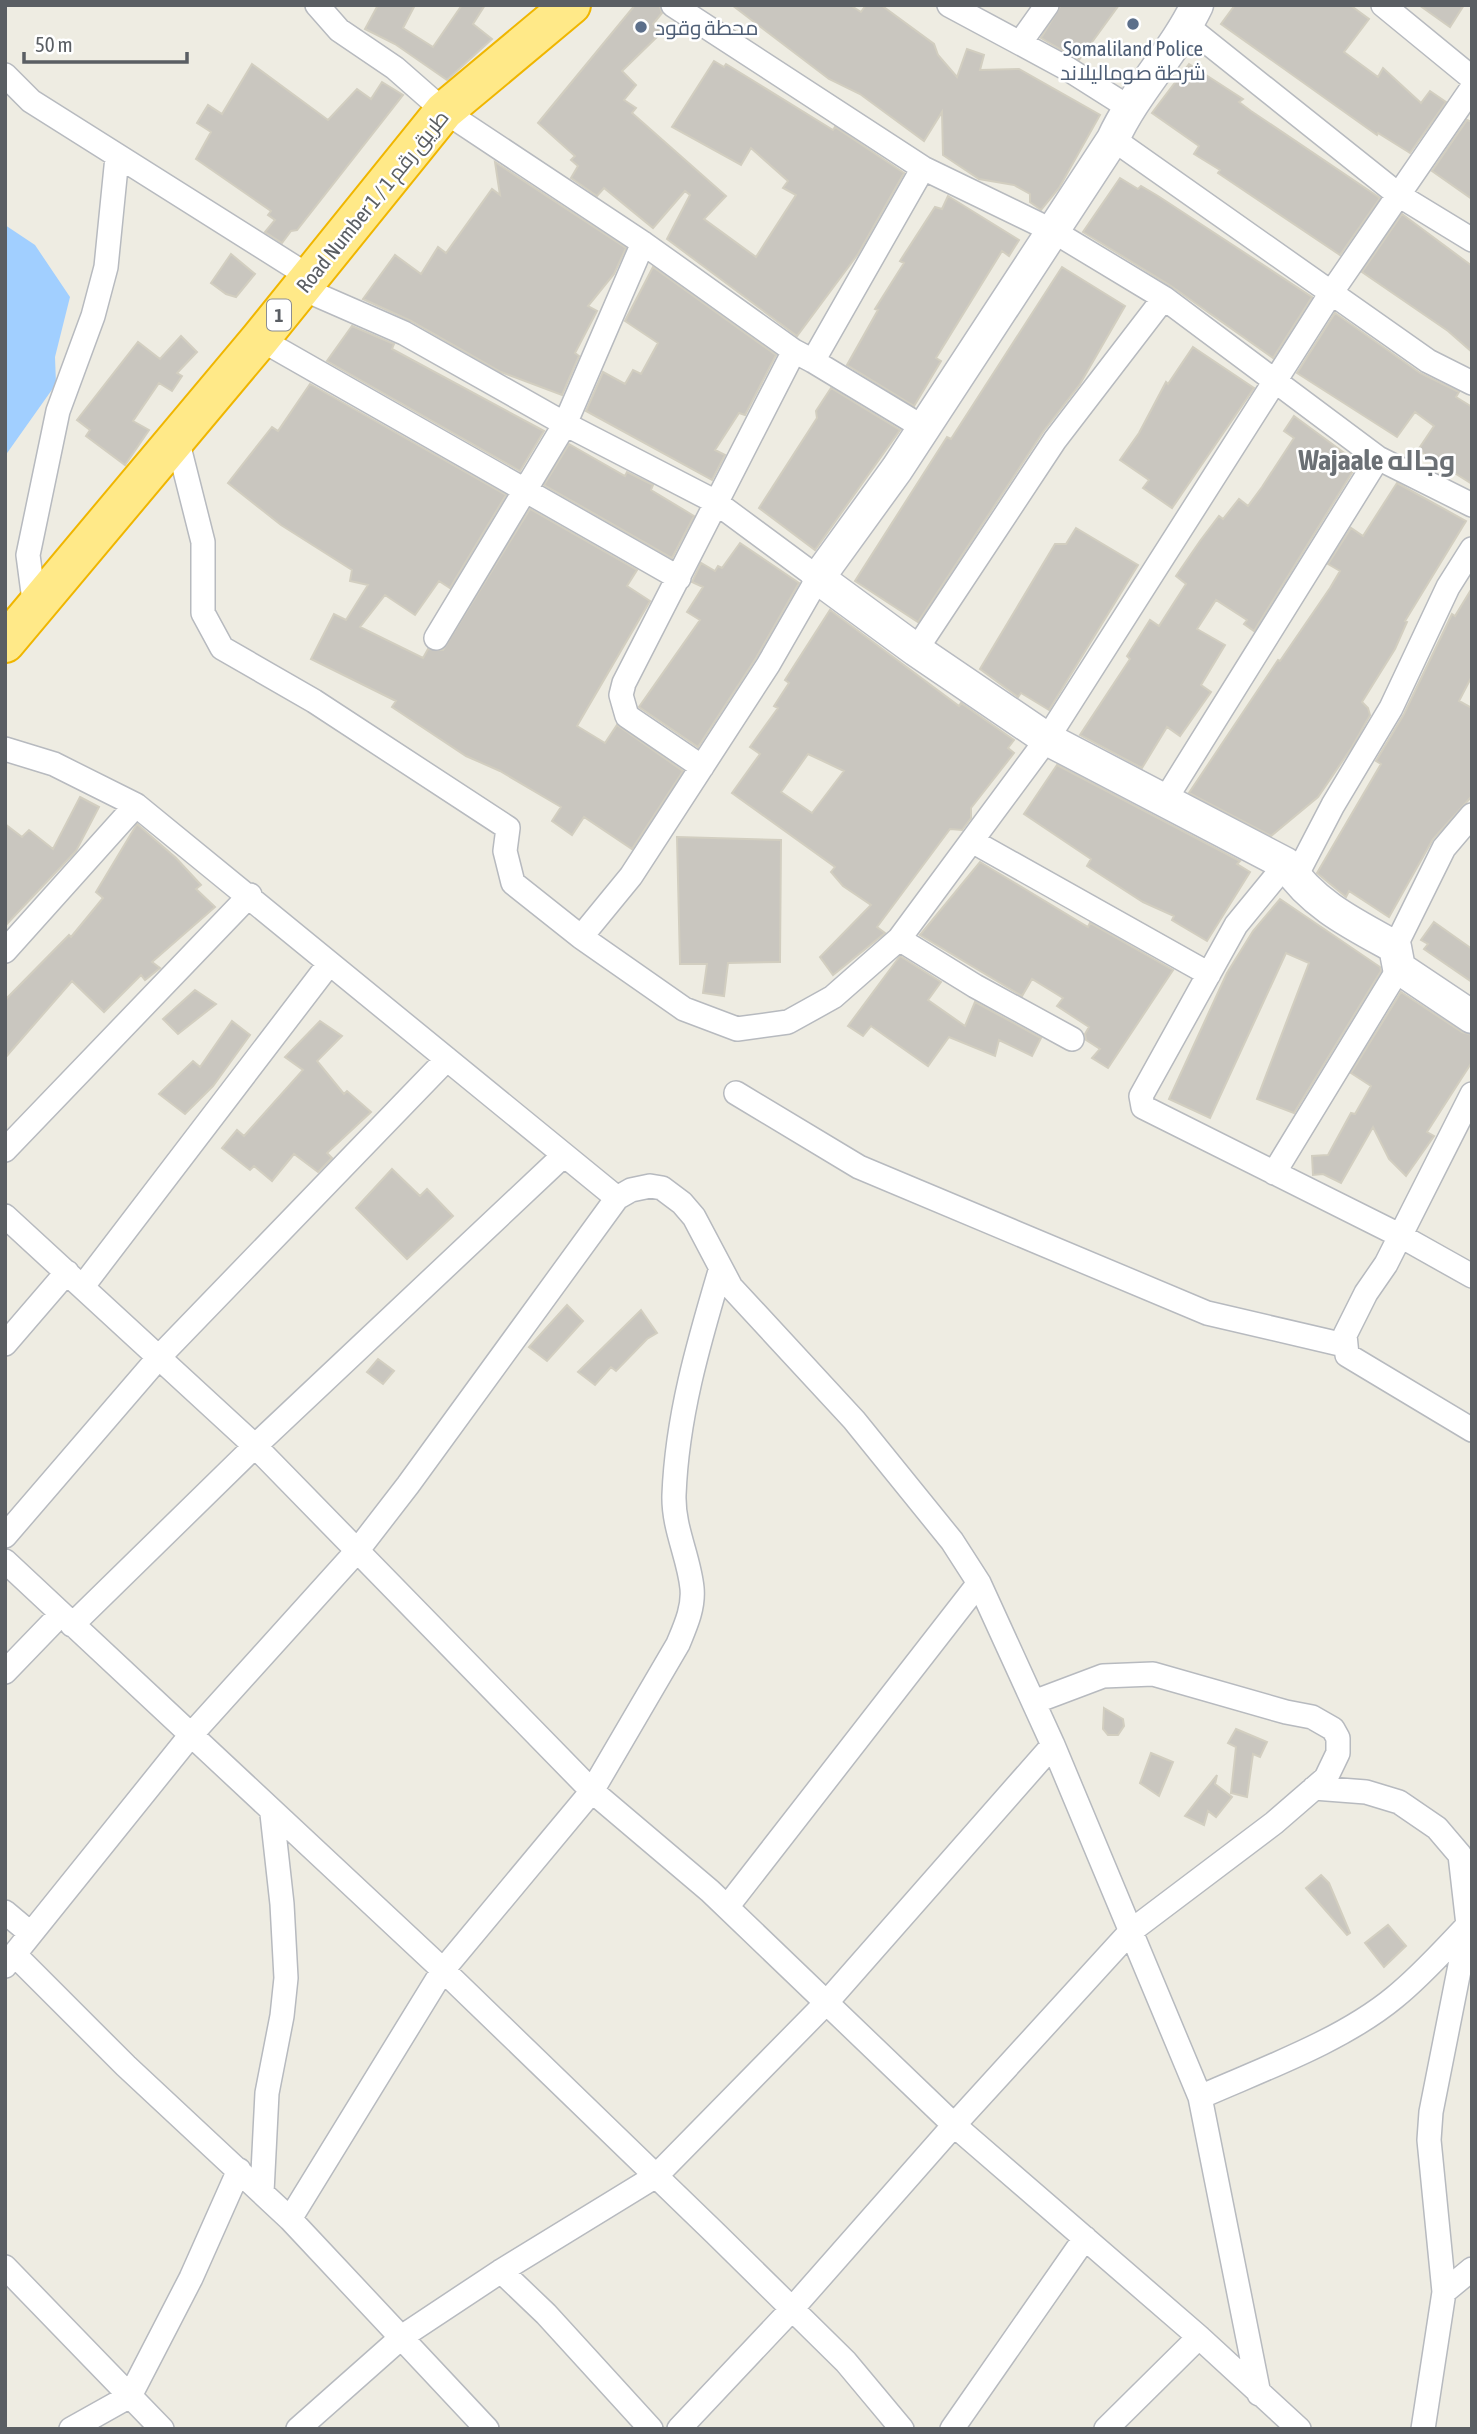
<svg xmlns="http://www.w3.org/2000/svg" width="1477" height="2434" font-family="'Asap Condensed',Cairo,sans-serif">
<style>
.water{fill:#a1cfff}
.building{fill:#c9c6bf;stroke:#d2cec0;stroke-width:2;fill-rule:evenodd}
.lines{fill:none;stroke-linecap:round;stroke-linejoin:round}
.street-casing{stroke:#b7babf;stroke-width:26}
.secondary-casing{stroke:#b8bbc1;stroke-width:35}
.highway-casing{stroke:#f0b600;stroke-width:42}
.street{stroke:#fff;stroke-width:23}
.secondary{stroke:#fff;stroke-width:32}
.highway{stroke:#ffe988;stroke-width:38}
.service-dot{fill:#5c6f8a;stroke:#fff;stroke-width:2.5}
.labels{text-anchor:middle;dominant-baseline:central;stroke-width:5;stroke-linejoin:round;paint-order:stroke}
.shield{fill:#fff;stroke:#8c8e92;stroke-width:2}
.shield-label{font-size:19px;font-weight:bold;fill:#5a5e63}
.service-label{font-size:21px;fill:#4e5e75;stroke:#fff;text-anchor:start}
.street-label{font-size:21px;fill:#5a5e63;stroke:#fff}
.district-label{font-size:28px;font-weight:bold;fill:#6b7075;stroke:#fff}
</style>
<rect width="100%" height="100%" fill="#eeece2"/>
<!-- water -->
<path class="water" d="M5,225L35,245L70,297L55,357L56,384L5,456Z"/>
<!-- building -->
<path class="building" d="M378,5H415L403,28L433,47L462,5H485L473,24L492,39L447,80L395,44L365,29Z
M635,5H659L662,13L653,24L662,32L622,71L636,85L624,100L636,108L632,113L726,196L704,219L756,257L796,195L783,188L788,181L751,148L741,165L672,127L714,61L724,67L726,64L833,130L835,127L904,173L858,254L797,336L667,239L690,195L685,191L653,228L604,188L597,196L571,178L578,166L571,160L575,156L538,123Z
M732,5H850L861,12L866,5H881L934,44L938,55L957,77L967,49L984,55L980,70L1019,69L1100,115L1059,188L1041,210L1030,202V194L1014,185L979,179L943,155L942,112L924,141L860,94L829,79Z
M1061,5H1119L1079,60L1041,38Z
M1235,5H1350L1369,19L1344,52L1378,77L1383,68L1421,103L1430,91L1446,102L1410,153L1378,133L1377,135L1221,24Z
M1419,5H1464L1450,27Z
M252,64L328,120L357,89L371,99L382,82L403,95L297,230L291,231L282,243L265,232L275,220L268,215L271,211L196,159L211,132L197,123L208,105L222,114Z
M1189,64L1243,99L1239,102L1251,111L1380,198L1340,255L1218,173L1220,170L1194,154L1199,146L1152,113Z
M1467,120L1472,122V199L1432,171Z
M495,162L626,248L614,274L588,306L597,311L575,353L579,356L562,395L501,372L411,321L363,299L395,255L421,274L438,247L446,253L492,189L500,195Z
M1120,178L1138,189L1141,186L1158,196L1312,297L1273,358L1171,286L1083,232Z
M948,196L1019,240L1009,256L1002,251L936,358L941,361L914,406L847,365L878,310L875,309L904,263L900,261L935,207L942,209Z
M1402,214L1472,266V352L1448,331L1362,272Z
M231,254L255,274L236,297L226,294L211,283Z
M653,267L776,355L745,415L739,413L715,450L725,455L712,480L586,411L603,372L625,384L633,370L641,374L658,343L625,321Z
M1062,267L1125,306L1080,384L1043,432L918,622L855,581L947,437L951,439Z
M1335,313L1420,373L1459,392L1456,397L1472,407V484L1418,450L1434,426L1415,412L1397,437L1297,373Z
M352,326L394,344L392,349L544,431L520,471L327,361Z
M181,336L197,352L177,373L182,376L172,391L159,383L133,421L149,430L125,465L86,436L90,430L77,420L138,342L160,359Z
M1193,347L1254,388L1172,508L1143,488L1149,480L1120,460L1139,433L1166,382L1168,384Z
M310,384L506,495L450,588L439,581L415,615L385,595L360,627L423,658L428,649L443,650L530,509L637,570L627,586L650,601L577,726L605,743L617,725L683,771L632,849L584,817L572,835L552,821L561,807L500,771L466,756L392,707L396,701L311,659L334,614L346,620L368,585L350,581L352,570L281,525L228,483L272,427L278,431Z
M831,388L900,430L815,550L759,508L817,418L816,411Z
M1294,416L1358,463L1254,631L1244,624L1247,620L1216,600L1197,629L1225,645L1201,685L1211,692L1180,736L1167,727L1142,768L1080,735L1130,659L1127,656L1150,620L1159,626L1186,584L1176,576L1200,541L1219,516L1223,519L1239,499L1248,506L1262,487L1294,438L1284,431Z
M569,444L625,476L627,472L653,485L651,490L694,516L672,558L544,485Z
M1397,483L1466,521L1405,621L1407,622L1395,649L1362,702L1368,708L1370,715L1352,747L1318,797L1271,836L1189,793L1278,660L1280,661L1330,588L1340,571L1328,564L1351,528L1363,536Z
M1076,528L1138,565L1049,710L1021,693L1018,697L980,669L1055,544H1066Z
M740,543L799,583L756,658L698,747L639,707L700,620L687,612L703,587L692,582L701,563L715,571L718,566L722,568Z
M1472,588V676L1459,701L1472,708V796L1433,839L1389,917L1349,891L1346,897L1317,873L1381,764L1376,761L1404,714L1452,614L1455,616Z
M830,610L959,706L961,703L1014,740L1008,748L1014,753L971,808V818L962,830L950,829L877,927L885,933L833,975L820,957L871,905L843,886L831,872L835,867L732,793L760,754L750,747L778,708L774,706L789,683L785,680ZM808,754L844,771L812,813L781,792Z
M1057,765L1240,861L1237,864L1250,872L1207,941L1172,920L1174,916L1143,902L1087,866L1091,859L1024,814Z
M80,797L99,807L76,851L5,926V824L22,837L29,830L53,849Z
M137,824L176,858L201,885L196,889L215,907L152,962L160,968L145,980L141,975L104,1012L72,981L5,1058V1000L69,935L71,937L103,898L96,892Z
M677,837L781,840L780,962L728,963L724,996L703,993L707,964H680Z
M980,862L1088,927L1090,923L1173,970L1108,1068L1092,1058L1100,1049L1086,1040L1085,1034L1089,1027L1057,1006L1063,998L1032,979L1022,996L920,935Z
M1280,899L1380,967L1381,971L1294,1113L1257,1099L1309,963L1286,953L1210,1118L1169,1099L1227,973L1253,931Z
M1434,922L1472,949V982L1424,949L1428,944L1421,940Z
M900,956L941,982L928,1000L965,1026L975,1002L1041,1038L1032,1056L999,1040L995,1056L949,1037L928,1066L871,1026L863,1036L848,1026Z
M195,990L216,1004L178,1034L163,1019Z
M1401,992L1462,1032L1472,1035V1062L1427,1132L1434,1136L1406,1176L1389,1159L1373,1127L1341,1183L1323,1174L1313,1175L1312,1156L1328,1155L1351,1113L1355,1114L1371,1086L1351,1073Z
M232,1021L250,1035L213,1086L185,1114L159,1094L193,1061L200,1067Z
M320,1021L342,1036L317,1061L344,1094L347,1091L371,1112L327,1153L332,1158L318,1172L294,1154L272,1181L254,1166L250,1170L222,1148L237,1130L244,1136L303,1070L285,1057Z
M392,1169L420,1196L427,1189L453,1216L407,1259L356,1208Z
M567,1305L583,1321L547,1361L529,1347Z
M641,1310L657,1333L647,1339L616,1371L611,1367L595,1385L578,1372Z
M378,1359L394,1371L383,1384L367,1372Z
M1104,1708L1123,1719L1124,1726L1118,1735H1108L1103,1729Z
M1236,1729L1267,1742L1260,1757L1253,1754L1247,1797L1231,1793L1236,1747L1228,1743Z
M1151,1753L1173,1762L1159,1796L1140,1783Z
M1217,1775L1215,1784L1232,1797L1216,1817L1208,1811L1204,1825L1185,1816Z
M1321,1875L1329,1883L1350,1933L1347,1935L1306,1888Z
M1388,1925L1406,1946L1384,1967L1365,1943Z"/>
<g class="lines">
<defs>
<path id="street" d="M317,5L339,30L395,68L444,111L643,243L794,351
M673,5L923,168L1053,231L1164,298L1378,458L1472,505
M949,5L1068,69L1128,107
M1383,5L1472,78
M1187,26L1400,196L1472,240
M1020,43L1047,5
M5,75L31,101L310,277
M1113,139L1428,361L1472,383
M301,288L404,333L565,424L714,501L818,578L768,665L631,876L581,937L684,1009L737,1029L788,1022L833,997L899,939L1047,739L1331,293L1472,88
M260,339L679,578
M813,361L924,428
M177,439L203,542V613L222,648L314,701L508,828L505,851L513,883L581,937
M35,608L28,555L58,411L93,316L106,267L117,157
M436,638L565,424L643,243
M916,650L1055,440L1164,298
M5,749L54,764L136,805L617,1198
M702,767L627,716L621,695L624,683L794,351L813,361L923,168
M1165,800L1378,458
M972,841L1209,974
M1286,864L1236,925L1141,1096L1143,1107L1399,1235L1472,1276
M1295,878L1333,805L1391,708L1448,587L1472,549
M899,939L975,986L1072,1039
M1395,947L1444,848L1472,815
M5,951L136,805
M736,1093L859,1167L1207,1313L1344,1345
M1472,1094L1386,1264L1366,1293L1345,1335L1347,1355L1472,1430
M5,1150L250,895
M1274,1173L1399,968
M5,1216L255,1446L592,1791L710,1891L954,2125L1199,2337L1299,2429
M83,1286L329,964
M5,1344L67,1272
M5,1536L160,1356L447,1059
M5,1561L443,1970L715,2233L846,2362L902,2429
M72,1625L255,1446L564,1155
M5,1672L61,1614
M1314,1788L1366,1792L1399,1802L1437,1828L1460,1855L1468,1925L1431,2112L1429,2140L1444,2292L1423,2429
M727,1907L979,1583
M5,1912L30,1933
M14,1954L126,2066L290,2219L487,2429
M5,1966L190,1736L357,1551L408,1485L617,1198L631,1190L650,1186L662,1188L682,1203L694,1217L731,1287L854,1420L952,1541L979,1583L1053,1745L1200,2097L1259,2394
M1200,2097C1263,2069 1342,2041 1395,1997C1421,1976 1444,1950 1468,1925
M262,2192L267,2093L282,2016L286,1978L282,1904L272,1814
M290,2219L443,1970L592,1791L678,1644C685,1627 694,1608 692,1588C689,1557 673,1528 674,1495C677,1417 698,1345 720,1271
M5,2267L162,2429
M501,2271L546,2314L651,2429
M1444,2292L1472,2269
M71,2429L130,2396L191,2278L239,2170
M298,2429L403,2336L501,2271L656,2176L827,2002L1053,1745
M679,2429L792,2309L954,2125L1131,1931L1274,1823L1326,1778L1338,1753V1738L1333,1729L1312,1717L1286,1712L1153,1674L1103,1676L1034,1702
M952,2429L1085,2238
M1106,2429L1199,2337"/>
<path id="secondary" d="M1197,5C1174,53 1135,91 1113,139L897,469L818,578L916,650L1047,739L1286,864C1312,904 1353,924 1395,947L1399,968L1472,1017"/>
<path id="highway" d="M5,643L260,339L444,111L571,5"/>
</defs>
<!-- street casing -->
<use href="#street" class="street-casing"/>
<!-- secondary casing -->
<use href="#secondary" class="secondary-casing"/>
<!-- highway casing -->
<use href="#highway" class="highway-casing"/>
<!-- street -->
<use href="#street" class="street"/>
<!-- secondary -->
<use href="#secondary" class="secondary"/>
<!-- highway -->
<use href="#highway" class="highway"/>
</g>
<!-- markers -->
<g class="service-dot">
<circle cx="1133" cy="24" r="7"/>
<circle cx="641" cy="27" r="7"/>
</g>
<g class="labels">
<!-- shield labels -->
<rect class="shield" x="267" y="299.5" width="24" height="31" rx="5"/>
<g class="shield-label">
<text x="279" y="315">1</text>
</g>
<!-- service labels -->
<g class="service-label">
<text x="655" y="27">محطة وقود</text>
<text x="1133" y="48" text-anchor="middle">Somaliland Police<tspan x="1133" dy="24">شرطة صوماليلاند</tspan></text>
</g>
<!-- street labels -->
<g class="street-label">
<text transform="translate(372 201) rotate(-51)">Road Number 1 / طريق رقم 1</text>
</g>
<!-- district labels -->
<g class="district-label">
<text x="1377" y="460">Wajaale وجاله</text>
</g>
</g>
<!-- border -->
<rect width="1477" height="2434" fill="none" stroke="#5a5e63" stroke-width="14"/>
<!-- scale -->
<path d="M24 52v10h163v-10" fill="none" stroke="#5a5e63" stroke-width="3.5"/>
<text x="35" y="52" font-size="21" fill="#5a5e63" stroke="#ffffff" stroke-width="5" paint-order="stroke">50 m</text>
</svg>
